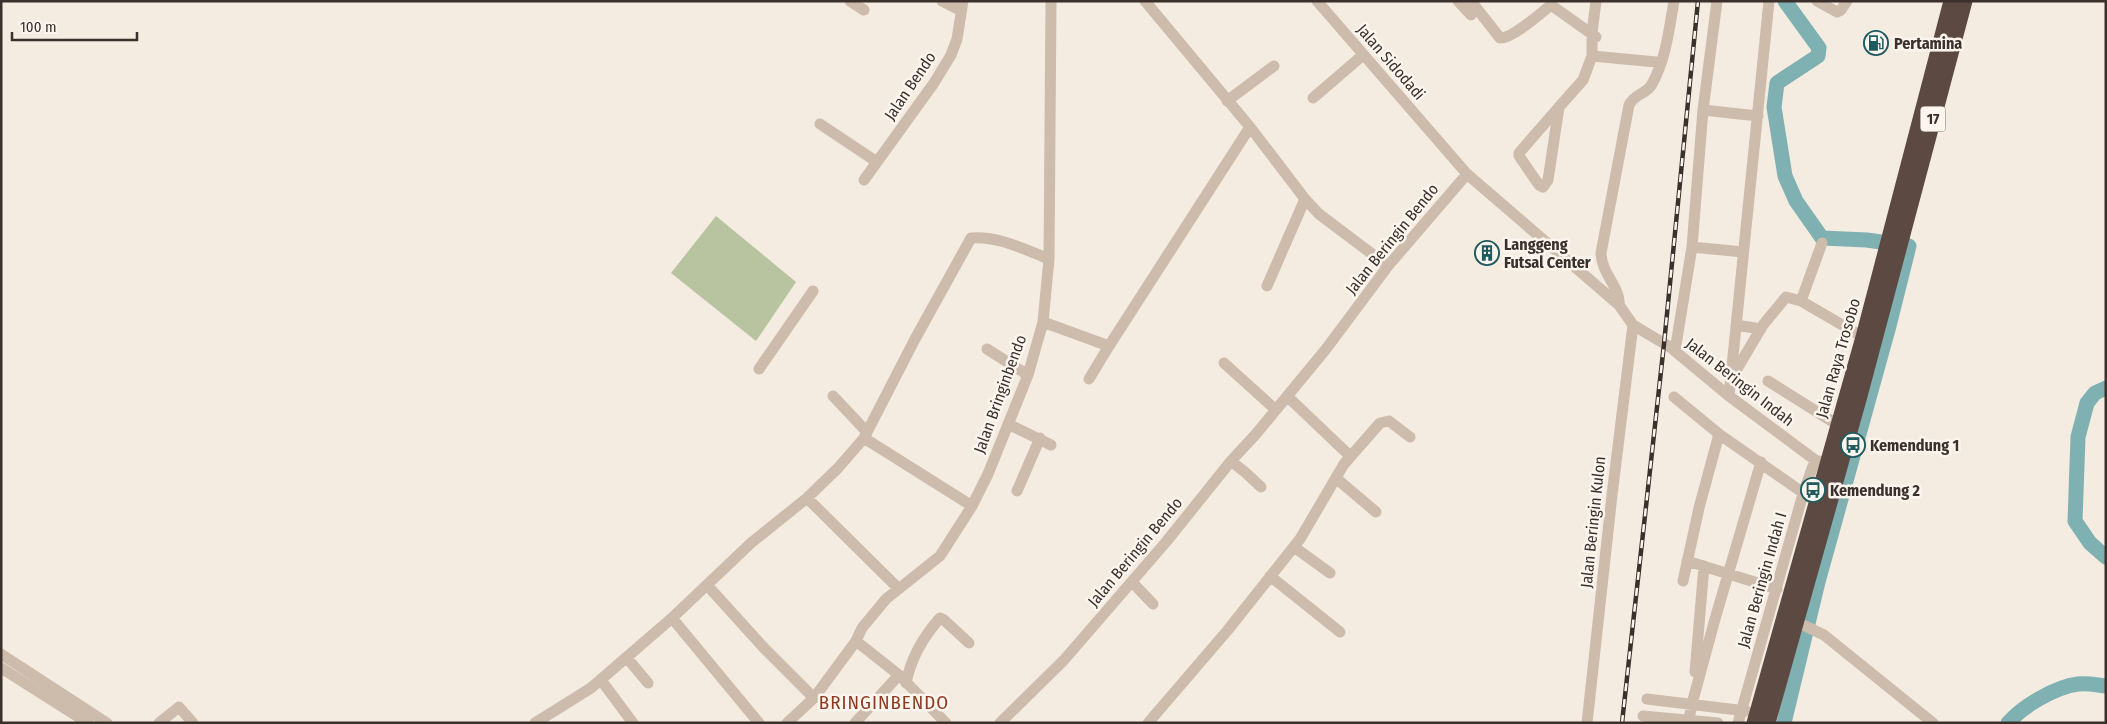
<svg xmlns="http://www.w3.org/2000/svg" width="2107" height="724" font-family="'Fira Sans Condensed',sans-serif">
<style>
.green{fill:#b8c4a0}
.lines{fill:none;stroke-linecap:round;stroke-linejoin:round}
.river{stroke:#7fb0b2;stroke-width:15}
.minor{stroke:#cdbbac;stroke-width:11}
.highway{stroke:#5c4a42;stroke-width:15}
.rail-casing{stroke:#3b302b;stroke-width:4.5}
.rail{stroke:#fbf5ee;stroke-width:2.5;stroke-dasharray:8;stroke-linecap:butt}
.labels{text-anchor:middle;dominant-baseline:central;stroke-width:5;stroke-linejoin:round;paint-order:stroke}
.shield{fill:#fbf5ee;stroke:#756b66;stroke-width:1}
.shield-label{font-size:15px;font-weight:bold;fill:#3b302b}
.poi-label{font-size:16px;font-weight:bold;fill:#3b302b;stroke:#fbf5ee;text-anchor:start}
.street-label{font-size:16px;fill:#3b302b;stroke:#fbf5ee}
.quarter-label{font-size:19px;letter-spacing:1px;fill:#8c3b22;stroke:#fbf5ee}
</style>
<rect width="100%" height="100%" fill="#f4ebe1"/>
<!-- green -->
<path class="green" d="M716,216L796,282L756,341L671,273Z"/>
<g class="lines">
<!-- river -->
<path class="river" d="M2106,388L2095,393L2087,403L2078,437L2075,521L2090,543L2106,557
M1784,723L1818,582L1889,326L1909,246L1867,240L1822,238L1796,201L1785,176L1774,107L1777,83L1818,56L1819,48L1785,1
M2008,723C2023,706 2055,687 2078,684C2087,683 2097,685 2106,686"/>
<!-- minor -->
<path class="minor" d="M850,1L864,10
M942,1L960,10
M1145,1L1250,127L1305,199L1319,214L1388,266
M1317,1L1467,174L1619,305L1633,325L1670,347L1729,396L1815,460L1828,463
M1458,1L1471,15
M1471,1L1500,38C1512,39 1541,13 1551,5L1596,37
M1817,1L1837,12L1841,10L1847,1
M1592,56L1656,62L1662,61
M1313,98L1363,55
M1227,101L1274,66
M1559,107L1519,153V156L1539,185L1543,187L1548,180L1559,107L1583,80L1592,56V33L1596,1
M1703,110L1758,116
M820,124L877,162
M864,180L934,83L951,55L957,39L963,1
M1692,247L1743,252
M1267,286L1305,199
M1801,301L1822,243
M1619,305C1621,288 1601,273 1601,253L1629,105C1636,92 1646,95 1652,84C1666,59 1669,30 1674,1
M1043,322L1109,346
M1736,325L1761,329
M987,349L1028,375
M1675,351L1692,247L1703,110L1717,1
M1224,363L1276,410
M759,369L813,291
M1734,374L1763,325L1786,297L1801,301L1863,337
M1089,379L1109,346L1250,127
M1768,381L1838,425
M833,396L867,432
M1287,396L1350,456
M1729,396L1769,1
M1674,397L1719,434L1809,497
M1008,424L1051,445
M864,438L972,506
M1231,461L1246,473L1261,487
M1337,479L1376,512
M1017,491L1040,438
M807,498L899,589
M1294,547L1330,573
M1687,561L1777,589
M1270,576L1340,632
M1683,581L1699,508L1719,434
M1132,582L1153,604
M707,585L764,648L814,698
M672,618L759,723
M1797,622L1824,635L1933,723
M856,641L899,675L946,723
M1,654L107,723
M627,658L648,683
M1,668L88,723
M1695,672L1704,566
M601,680L633,723
M906,683C911,658 923,637 940,618L944,620L969,643
M1647,699L1746,711
M1643,716L1718,723
M159,723L179,707L193,723
M535,723L591,688L672,618L751,543L807,498L838,468L864,438L915,339L971,238C999,236 1023,249 1049,259
M787,723L814,698L856,641L862,628L886,599L940,556L972,506L988,474L1028,375L1043,322L1049,259L1051,1
M855,723L899,675
M1000,723L1064,660L1166,542L1231,461L1256,434L1326,349L1388,266L1467,174
M1148,723L1227,631L1300,539L1344,464L1380,423L1389,421L1410,437
M1587,723L1612,495L1633,325
M1688,723L1693,700L1715,619L1761,462
M1738,723L1803,494L1815,460"/>
<!-- highway -->
<path class="highway" d="M1754,723L1863,337L1951,1
M1768,723L1860,396L1965,1"/>
<defs>
<path id="rail" d="M1622,723L1664,344L1698,1"/>
</defs>
<!-- rail casing -->
<use href="#rail" class="rail-casing"/>
<!-- rail -->
<use href="#rail" class="rail"/>
</g>
<!-- icons -->
<defs>
<symbol id="fuel-ring" viewBox="-11 -11 22 22"><circle r="9.5" fill="#fbf5ee" stroke="#1f5a5e" stroke-width="1.5"/><path d="M-5.5-6h7V0h2V4h1.3V-2.5L3-4.5l.8-.8L6-3V5H2.5V1h-1V6h-7ZM-4.2-4.7v3.2H.2V-4.7Z" fill="#1f5a5e"/></symbol>
<symbol id="building-ring" viewBox="-11 -11 22 22"><circle r="9.5" fill="#fbf5ee" stroke="#1f5a5e" stroke-width="1.5"/><path d="M-4-6H4V6H1V3H-1V6H-4ZM-2.5-4.3h1.7v1.8h-1.7ZM.8-4.3h1.7v1.8H.8ZM-2.5-1h1.7V.8h-1.7ZM.8-1h1.7V.8H.8Z" fill="#1f5a5e"/></symbol>
<symbol id="bus-ring" viewBox="-11 -11 22 22"><circle r="9.5" fill="#fbf5ee" stroke="#1f5a5e" stroke-width="1.5"/><path d="M-5-6H5V4H4V6H2V4H-2V6H-4V4H-5ZM-3.5-4V0h7V-4ZM-3.5 1.2v1.5H-2V1.2ZM2 1.2v1.5H3.5V1.2Z" fill="#1f5a5e"/></symbol>
</defs>
<g fill-rule="evenodd">
<use href="#fuel-ring" x="1862" y="29" width="28" height="28"/>
<use href="#building-ring" x="1473" y="239" width="28" height="28"/>
<use href="#bus-ring" x="1839" y="431" width="28" height="28"/>
<use href="#bus-ring" x="1799" y="476" width="28" height="28"/>
</g>
<g class="labels">
<!-- shield labels -->
<rect class="shield" x="1920.5" y="106.5" width="25" height="25" rx="4"/>
<g class="shield-label">
<text x="1933" y="119">17</text>
</g>
<!-- poi labels -->
<g class="poi-label">
<text x="1894" y="43">Pertamina</text>
<text x="1504" y="244">Langgeng<tspan x="1504" dy="18">Futsal Center</tspan></text>
<text x="1870" y="445">Kemendung 1</text>
<text x="1830" y="490">Kemendung 2</text>
</g>
<!-- street labels -->
<g class="street-label">
<text transform="translate(1391 62) rotate(49)">Jalan Sidodadi</text>
<text transform="translate(910 86) rotate(-56)">Jalan Bendo</text>
<text transform="translate(1392 239) rotate(-51)">Jalan Beringin Bendo</text>
<text transform="translate(1838 358) rotate(-74)">Jalan Raya Trosobo</text>
<text transform="translate(1740 382) rotate(38)">Jalan Beringin Indah</text>
<text transform="translate(1000 394) rotate(-70)">Jalan Bringinbendo</text>
<text transform="translate(1593 522) rotate(-84)">Jalan Beringin Kulon</text>
<text transform="translate(1135 552) rotate(-50)">Jalan Beringin Bendo</text>
<text transform="translate(1762 580) rotate(-74)">Jalan Beringin Indah I</text>
</g>
<!-- quarter labels -->
<g class="quarter-label">
<text x="884" y="702">BRINGINBENDO</text>
</g>
</g>
<!-- border -->
<rect width="2107" height="724" fill="none" stroke="#3b302b" stroke-width="5"/>
<!-- scale -->
<path d="M12 32v8h125v-8" fill="none" stroke="#3b302b" stroke-width="2.5"/>
<text x="20" y="32" font-size="15" fill="#3b302b" stroke="#fbf5ee" stroke-width="4" paint-order="stroke">100 m</text>
</svg>
